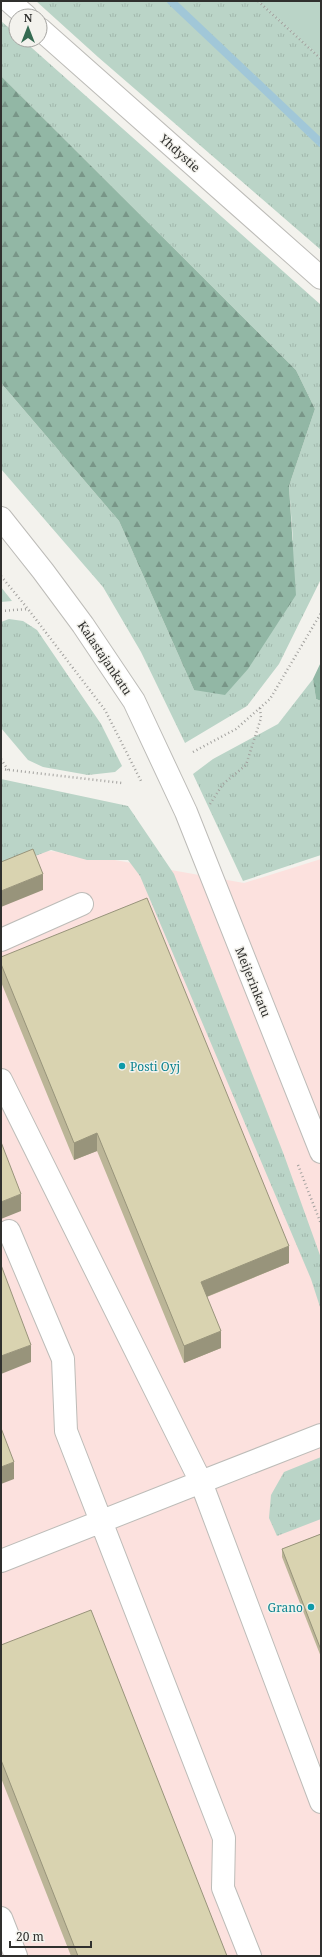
<svg xmlns="http://www.w3.org/2000/svg" width="322" height="1957" font-family="'Noto Serif',serif">
<style>
.industrial{fill:#fce1de}
.grass{fill:url(#grass-tufts)}
.forest{fill:url(#forest-firs)}
.pitch{fill:#bad4c7}
.lines{fill:none;stroke-linecap:round;stroke-linejoin:round}
.stream{stroke:#a1c7d8;stroke-width:8}
.minor-casing{stroke:#bdbcb8;stroke-width:24}
.major-casing{stroke:#bdbcb8;stroke-width:24}
.path{stroke:#a2a19e;stroke-width:2.5;stroke-dasharray:1 3;stroke-linecap:butt}
.minor{stroke:#fff;stroke-width:22}
.major{stroke:#fff;stroke-width:22}
.wall{fill:#bbb597}
.shaded-wall{fill:#98947b}
.building{fill:#d9d3b0;stroke:#98947b}
.culture-dot{fill:#0f9aa8;stroke:#f3f2ed;stroke-width:1.5}
.labels{text-anchor:middle;dominant-baseline:central;stroke-width:3;stroke-linejoin:round;paint-order:stroke}
.street-label{font-size:12px;fill:#30302e;stroke:#f3f2ed}
.culture-label{font-size:12px;fill:#0d838f;stroke:#f3f2ed;text-anchor:start}
</style>
<defs>
<pattern id="grass-tufts" width="24" height="20" patternUnits="userSpaceOnUse"><rect width="24" height="20" fill="#bad4c7"/><path d="M3 7l-1-3M5 7V3M7 7l1-3M15 17l-1-3M17 17v-4M19 17l1-3" fill="none" stroke="#a0b6ab"/></pattern>
<pattern id="forest-firs" width="22" height="20" patternUnits="userSpaceOnUse"><rect width="22" height="20" fill="#92b7a5"/><path d="M5 1l3.5 6h-7zM16 11l3.5 6h-7z" fill="#789587"/></pattern>
</defs>
<rect width="100%" height="100%" fill="#f3f2ed"/>
<!-- industrial -->
<path class="industrial" d="M23,850L70,852L244,883L321,859V1956H1V853Z"/>
<!-- grass -->
<path class="grass" d="M36,1H258L321,58V250L98,57Z
M1,21L16,34V40H23L321,305V579L279,664L247,706L185,743L141,652L103,587L1,469V383L119,521L194,690L293,540L289,486L315,409L296,370L1,76Z
M1,587L12,601L1,602Z
M9,619L23,621L37,630L101,724L122,766L115,772L88,775L43,767L28,760L1,728V622Z
M313,679L316,699L321,701V855L243,881L193,774L213,759L278,724Z
M1,779L128,806L174,874L284,1155L321,1258V1310L311,1279L140,876L128,860H87L51,850L1,869Z
M321,1457V1519L277,1536L269,1518L271,1495L284,1472Z"/>
<!-- forest -->
<path class="forest" d="M1,76L296,370L315,409L289,486L296,595L248,669L225,695L194,690L119,521L1,383Z
M321,662V701L316,699L313,679Z"/>
<!-- pitch -->
<path class="pitch" d="M258,1H321V58Z"/>
<g class="lines">
<!-- stream -->
<path class="stream" d="M171,1L321,143"/>
<defs>
<path id="minor" d="M1,518L43,571L83,625L134,701L186,812L321,1152
M1,940L82,904
M1,1080L201,1482L1,1561
M9,1231L63,1359L66,1431L224,1838L223,1888L250,1956
M321,1435L201,1482L321,1802
M1,1918L16,1956"/>
<path id="major" d="M9,1L26,16
M40,29L321,278"/>
</defs>
<!-- minor casing -->
<use href="#minor" class="minor-casing"/>
<!-- major casing -->
<use href="#major" class="major-casing"/>
<!-- path -->
<path class="path" d="M258,1L321,59
M1,576L28,609L105,710L142,783
M1,611L28,609
M193,752L236,729L270,699L321,613
M1,759L8,770
M1,769L122,783
M210,804L223,784L246,765L261,718L260,708
M298,1165L321,1224"/>
<!-- minor -->
<use href="#minor" class="minor"/>
<!-- major -->
<use href="#major" class="major"/>
</g>
<!-- wall -->
<path class="wall" d="M1,957L289,1263L207,1297L221,1348L184,1363L97,1151L74,1160L1,982Z
M321,1534V1657L282,1557V1549Z
M1,1645L227,1956H71L1,1778Z"/>
<!-- shaded-wall -->
<path class="shaded-wall" d="M43,874V890L1,907V891Z
M97,1133V1151L74,1160V1143Z
M21,1194V1211L1,1219V1202Z
M289,1246V1263L201,1299V1282Z
M221,1331V1348L184,1363V1346Z
M31,1345V1362L1,1374V1356Z
M14,1462V1479L1,1484V1467Z"/>
<!-- building -->
<path class="building" d="M33,849L43,874L1,891V862Z
M147,898L289,1246L201,1282L221,1331L184,1346L97,1133L74,1143L1,964V957Z
M1,1142L21,1194L1,1202Z
M1,1265L31,1345L1,1356Z
M1,1428L14,1462L1,1467Z
M321,1534V1650L282,1549Z
M91,1610L227,1956H78L1,1760V1645Z"/>
<!-- markers -->
<g class="culture-dot">
<circle cx="122" cy="1066" r="4"/>
<circle cx="311" cy="1607" r="4"/>
</g>
<g class="labels">
<!-- street labels -->
<g class="street-label">
<text transform="translate(180 153) rotate(42)">Yhdystie</text>
<text transform="translate(105 658) rotate(56)">Kalastajankatu</text>
<text transform="translate(253 982) rotate(68)">Meijerinkatu</text>
</g>
<!-- culture labels -->
<g class="culture-label">
<text x="130" y="1066">Posti Oyj</text>
<text x="303" y="1607" text-anchor="end">Grano</text>
</g>
</g>
<!-- border -->
<rect width="322" height="1957" fill="none" stroke="#30302e" stroke-width="4"/>
<!-- north arrow -->
<g transform="translate(28 28)"><circle r="19" fill="#f3f2ed" stroke="#a5a4a1"/>
<path d="M0-3L7 15L0 10L-7 15Z" fill="#356b52"/>
<text y="-6" font-size="11" font-weight="bold" text-anchor="middle" fill="#30302e">N</text>
</g>
<!-- scale -->
<path d="M10 1941v6h81v-6" fill="none" stroke="#30302e" stroke-width="2"/>
<text x="16" y="1941" font-size="12" fill="#30302e" stroke="#f3f2ed" stroke-width="3" paint-order="stroke">20 m</text>
</svg>
